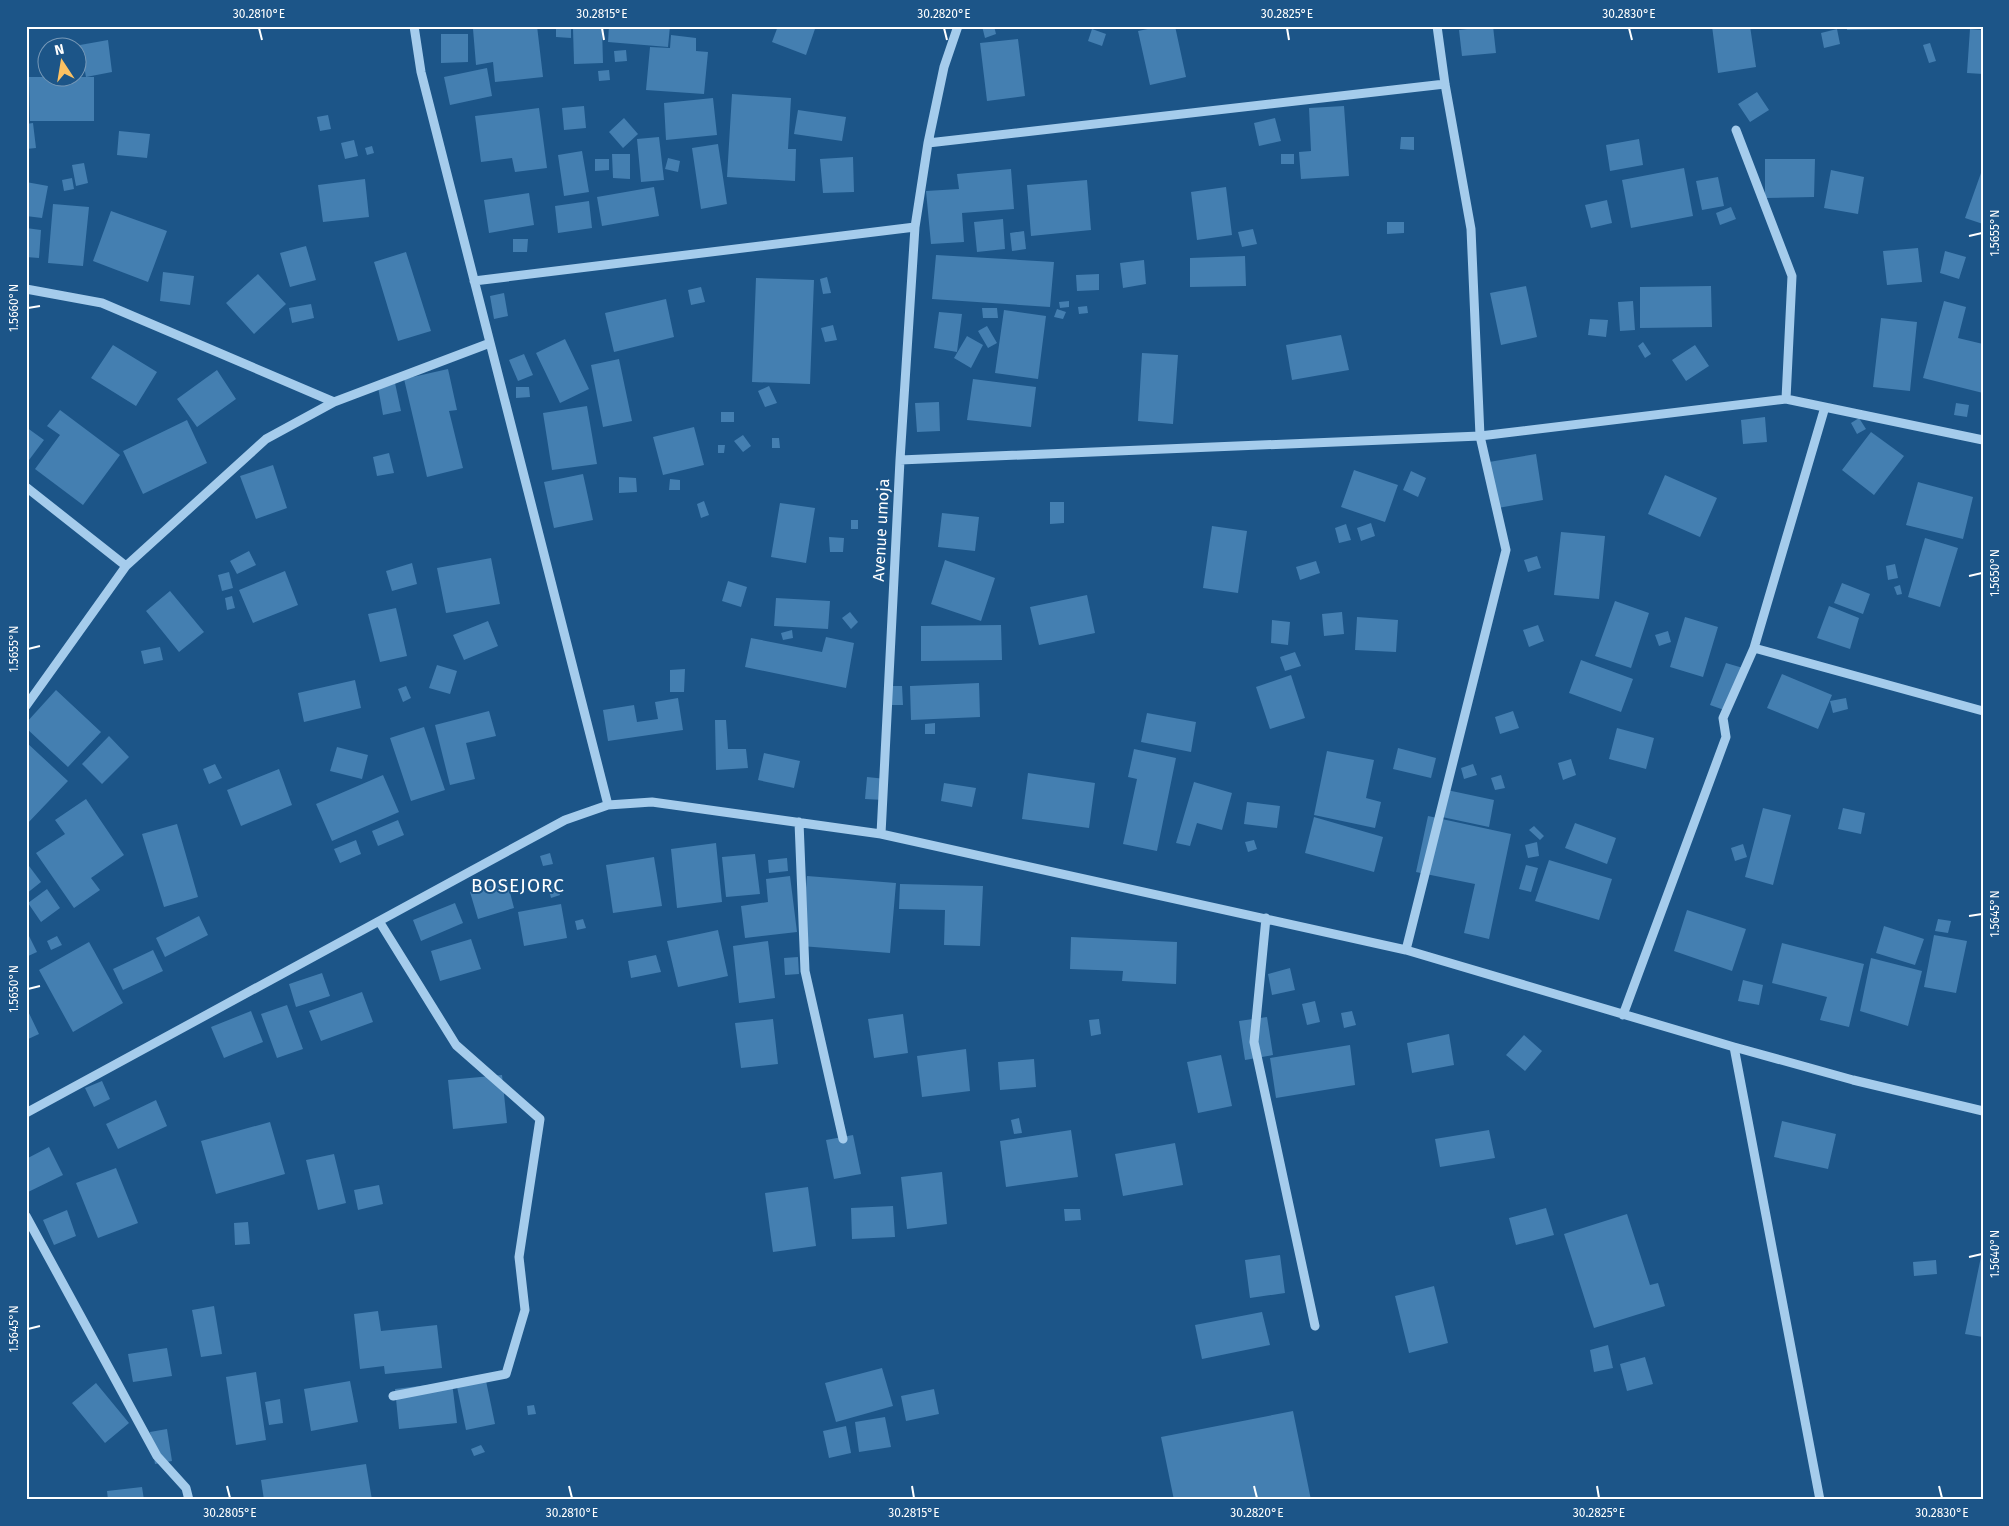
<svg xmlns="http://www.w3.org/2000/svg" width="2009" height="1526" font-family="'Fira Sans',sans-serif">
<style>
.building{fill:#447fb1}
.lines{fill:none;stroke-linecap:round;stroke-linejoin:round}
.minor{stroke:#a5ccec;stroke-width:9}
.ticks{fill:none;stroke:#fff;stroke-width:2}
.labels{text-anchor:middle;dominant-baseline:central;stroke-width:4;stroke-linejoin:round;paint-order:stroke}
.street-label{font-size:16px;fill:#fff;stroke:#1c5588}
.quarter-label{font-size:19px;letter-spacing:1px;fill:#fff;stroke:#1c5588}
.neatline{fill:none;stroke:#fff;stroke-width:2}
.ticks-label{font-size:12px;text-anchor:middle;fill:#fff}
</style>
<rect width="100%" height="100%" fill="#1c5588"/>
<!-- building -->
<path class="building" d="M495,26H537L543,77L495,82L493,62L476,65L473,29Z
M556,26H571V38L556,37Z
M609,26H670L668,47L608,42Z
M778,26H816L806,55L772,42Z
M982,26H994L996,34L985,38Z
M1162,26H1175L1186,77L1150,85L1138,31Z
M1491,26H1493L1496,53L1462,56L1459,30Z
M1712,26H1750L1756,67L1718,73Z
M1847,26H1903V29L1847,30Z
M573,28H602L603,63L574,64Z
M1092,29L1106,34L1102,46L1088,41Z
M1837,29L1840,44L1824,48L1821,33Z
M1970,29L1983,30V74L1967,73Z
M441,34H468V62L441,63Z
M671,35L696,38V51L708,52L704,94L646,90L650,47L670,48Z
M1018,39L1025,96L987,101L980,43Z
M108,40L112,72L86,77L80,45Z
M1930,43L1936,61L1929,63L1923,45Z
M626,50L627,61L615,62L614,51Z
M487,68L492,96L450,105L444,77Z
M609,70L610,80L599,81L598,71Z
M29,77H94V121H30Z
M1757,92L1769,110L1750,122L1738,104Z
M732,94L791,98L788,149H796L795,181L727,177Z
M713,98L717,135L666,140L664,103Z
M584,106L586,128L564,130L562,108Z
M1344,106L1349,176L1301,179L1299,152L1311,151L1309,108Z
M539,108L547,168L515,172L512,158L481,162L475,116Z
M798,110L846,117L842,141L794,134Z
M328,115L331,129L320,131L317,117Z
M624,118L638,134L623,148L609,132Z
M1275,118L1281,141L1259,146L1254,123Z
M33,123L36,148L26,149V124Z
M119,131L150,134L147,158L117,155Z
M659,137L664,180L641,182L637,139Z
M1401,137H1414V150L1400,149Z
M1639,139L1643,165L1610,171L1606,145Z
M354,140L358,156L345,159L341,143Z
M718,144L727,204L701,209L692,148Z
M372,146L374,153L367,155L365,148Z
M582,151L589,192L564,196L558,155Z
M612,154H630V179L613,178Z
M1281,154H1294V164H1281Z
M853,157L854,192L823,193L820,159Z
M668,158L680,161L678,172L665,169Z
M595,159H609V170L595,171Z
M1765,159H1815L1814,197L1765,198Z
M84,163L88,183L76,186L72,165Z
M1684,168L1693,216L1631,228L1622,180Z
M1011,169L1014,209L962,213L964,242L931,244L926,191L959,189L957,174Z
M1831,170L1864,177L1858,214L1824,208Z
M1981,173L1983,174V224L1965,218Z
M1718,177L1724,206L1702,210L1696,181Z
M72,178L74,189L64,191L62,180Z
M365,179L369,217L323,222L318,185Z
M1087,180L1091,230L1031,236L1027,185Z
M26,182L48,186L42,218L26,216Z
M654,187L659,216L602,226L597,197Z
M1226,187L1232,235L1197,240L1191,192Z
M529,193L534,225L489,233L484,200Z
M1607,200L1612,223L1591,228L1585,205Z
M589,201L592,228L558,233L555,206Z
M53,204L89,207L83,266L48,263Z
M1731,207L1736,219L1720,225L1716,213Z
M111,211L167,231L148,282L93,261Z
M1003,219L1005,249L977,252L974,222Z
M1387,222H1404V233L1387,234Z
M26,228L41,230L39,258L26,257Z
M1253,229L1257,244L1242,247L1238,232Z
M1024,231L1026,249L1012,251L1010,233Z
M513,239H528L527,252H513Z
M306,246L316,280L290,287L280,253Z
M1918,248L1922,282L1887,285L1883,251Z
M1945,251L1966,257L1959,279L1940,273Z
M406,252L431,331L398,341L374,262Z
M936,255L1054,262L1050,307L932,299Z
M1245,256L1246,286L1190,287V258Z
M1144,260L1146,284L1123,288L1120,263Z
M163,272L194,276L190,305L160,301Z
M258,274L286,304L254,334L226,303Z
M1099,274V290L1077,291L1076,275Z
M827,277L831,293L823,294L820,279Z
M756,278L814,280L810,384L752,382Z
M1526,286L1537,337L1501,345L1490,293Z
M1711,286L1712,327L1640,328V287Z
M701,287L705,302L691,305L688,290Z
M504,293L508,316L494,319L490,296Z
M666,299L674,337L614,352L605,313Z
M1069,301V307L1060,308L1059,302Z
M1633,301L1635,330L1620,331L1618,302Z
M1944,301L1966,307L1958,338L1983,344V393L1923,378Z
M311,304L314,318L292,323L289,308Z
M1087,306L1088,313L1079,314L1078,307Z
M982,308H997L998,318H983Z
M1057,309L1066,312L1063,319L1054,317Z
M1004,310L1046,316L1038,379L995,373Z
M939,312L962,314L957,352L934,348Z
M1881,318L1917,322L1910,391L1873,387Z
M1590,319L1608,320L1606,337L1588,335Z
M833,325L837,340L825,342L821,328Z
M987,326L997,343L988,348L978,331Z
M1341,335L1349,370L1292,380L1286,345Z
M967,336L983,345L971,368L954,358Z
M565,339L589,389L560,403L536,353Z
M1643,342L1651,354L1645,358L1638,346Z
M113,345L157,372L136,406L91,378Z
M1695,345L1709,366L1686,381L1672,360Z
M1142,353L1178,355L1173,424L1138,421Z
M524,354L533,375L518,381L509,360Z
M619,359L632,421L603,427L591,365Z
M448,369L457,410L449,411L463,468L427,477L404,379Z
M217,370L236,399L197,427L177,399Z
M973,379L1036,387L1031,427L967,420Z
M395,383L401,411L383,415L378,387Z
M769,386L777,403L765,407L758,391Z
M516,387H529L530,397L516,398Z
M939,402L940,431L917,432L915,403Z
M1956,403L1969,405L1967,417L1954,415Z
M587,406L597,464L552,470L543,413Z
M60,410L120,455L83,505L35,469L60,435L47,426Z
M721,412H734V422H721Z
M1765,417L1767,442L1743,444L1741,420Z
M1859,418L1866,429L1857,434L1851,423Z
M187,420L207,463L143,494L123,451Z
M26,427L44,440L26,464Z
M694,427L704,465L663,475L653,437Z
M1871,432L1904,456L1874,495L1842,470Z
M743,435L751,446L743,452L734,441Z
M772,438H779L780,448H772Z
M718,445H725L724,453H718Z
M389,453L394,473L377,476L373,457Z
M1536,454L1543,500L1498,508L1489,462Z
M273,465L287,508L256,519L240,476Z
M1354,470L1398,485L1385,522L1341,507Z
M1411,471L1426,478L1418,497L1403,490Z
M583,474L593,520L554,528L544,482Z
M1665,475L1717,498L1700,537L1648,514Z
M619,477L636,478L637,492L619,493Z
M670,479L680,480V490H669Z
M1918,482L1973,497L1963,539L1906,525Z
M704,501L709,515L701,518L697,504Z
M1050,502H1064V523L1050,524Z
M780,503L815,508L806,563L771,557Z
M942,513L979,517L975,551L938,547Z
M851,520H858V529H851Z
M1371,523L1375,536L1361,541L1357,528Z
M1346,524L1351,540L1339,543L1335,528Z
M1212,526L1247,531L1238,593L1203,588Z
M1561,532L1605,536L1599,599L1554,595Z
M829,537L844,538L843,552H830Z
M1925,538L1958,548L1940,607L1908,597Z
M249,551L256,565L237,574L230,561Z
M1537,556L1541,568L1528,572L1524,560Z
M491,558L500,604L446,613L437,568Z
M945,560L995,578L981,621L931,604Z
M1316,561L1320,573L1300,580L1296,567Z
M412,563L417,584L392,591L386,571Z
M1895,564L1898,578L1888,580L1886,566Z
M285,571L298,605L253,623L239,590Z
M229,572L233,588L222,591L218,575Z
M728,581L747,587L741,607L722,601Z
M1842,583L1870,594L1863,614L1834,603Z
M1900,585L1902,594L1897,595L1894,587Z
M170,591L204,632L179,652L146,611Z
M1087,595L1095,633L1039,645L1030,607Z
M232,596L235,608L227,610L225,598Z
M776,598L830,601L828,629L774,626Z
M1615,601L1649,613L1631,668L1595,656Z
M1829,606L1859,618L1850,649L1817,638Z
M396,608L407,656L380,662L368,614Z
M850,612L858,622L851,629L842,618Z
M1342,612L1344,634L1324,636L1322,614Z
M1357,617L1398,620L1396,652L1355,650Z
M1685,617L1718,627L1703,677L1670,667Z
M1272,620L1290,622L1288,645L1271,643Z
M488,621L498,646L464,660L453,635Z
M1001,625L1002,660L921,661V626Z
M1538,625L1544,641L1529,647L1523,630Z
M792,630L793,638L783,640L781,633Z
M1668,631L1671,642L1659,646L1655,635Z
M826,637L854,643L846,688L745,667L751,638L822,652Z
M160,647L163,660L144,664L141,651Z
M1295,652L1301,666L1285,671L1280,657Z
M1581,660L1633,679L1621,712L1569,693Z
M1726,663L1743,668L1727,711L1710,705Z
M437,665L457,671L450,694L429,688Z
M685,669L684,692H670V670Z
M1782,674L1832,695L1818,729L1767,708Z
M1291,675L1305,718L1270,729L1256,687Z
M355,680L361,708L304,722L298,693Z
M979,683L980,717L911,720L910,686Z
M406,686L411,698L403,702L398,689Z
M891,686H902L903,705H891Z
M56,690L101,732L68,767L26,728V723Z
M678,698L683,730L608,741L603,710L634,705L637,722L658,719L655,702Z
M1846,698L1848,709L1833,713L1830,701Z
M489,711L496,736L466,743L475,779L450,785L435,725Z
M1513,711L1519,728L1500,734L1495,717Z
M1147,713L1196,722L1191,752L1141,742Z
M715,720H726L728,749H746L748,768L716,770Z
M935,723V734H925V724Z
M424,727L445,790L411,801L390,738Z
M1617,728L1654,738L1646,769L1609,759Z
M109,736L129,757L102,784L82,764Z
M26,742L68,781L26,825Z
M337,747L368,755L362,779L330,771Z
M1398,748L1436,758L1431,778L1393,769Z
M1134,749L1176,758L1157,851L1123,844L1137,779L1128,777Z
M1327,751L1374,760L1366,798L1381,802L1375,828L1314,815Z
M764,753L800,761L794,788L758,780Z
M1571,759L1576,775L1563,780L1558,763Z
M215,764L222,778L209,784L203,769Z
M1473,764L1477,775L1464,779L1461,768Z
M279,769L292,805L241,826L227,790Z
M1028,773L1095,783L1089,828L1022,819Z
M383,775L399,812L332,841L316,804Z
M1501,775L1505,788L1495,790L1491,778Z
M867,777L886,779L884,800L865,799Z
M1194,782L1232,793L1222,830L1197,823L1190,846L1176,843Z
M944,783L976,788L972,807L941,801Z
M1447,790L1494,800L1489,827L1442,817Z
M86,799L124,855L91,878L100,890L74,908L36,853L65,834L55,820Z
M1247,802L1280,806L1277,828L1244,824Z
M1763,808L1791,815L1773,885L1745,877Z
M1843,808L1865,813L1861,834L1838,829Z
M1428,816L1511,834L1489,939L1464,933L1475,884L1416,872Z
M1314,817L1383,837L1374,872L1305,853Z
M398,820L404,835L378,846L372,831Z
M1575,823L1616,838L1607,864L1565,848Z
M177,824L198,897L164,907L142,834Z
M1534,826L1544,836L1540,840L1529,830Z
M356,840L361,854L340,863L334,849Z
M1254,840L1257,849L1248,852L1245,842Z
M1537,842L1539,856L1528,858L1525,845Z
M716,843L722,902L677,908L671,849Z
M1743,844L1747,857L1735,861L1731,848Z
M550,853L553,864L543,866L540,856Z
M755,854L760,894L726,897L722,857Z
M654,857L662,906L613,913L606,865Z
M787,858L788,871L769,873L768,860Z
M1549,860L1612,879L1599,920L1535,901Z
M1526,865L1538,868L1531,892L1519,889Z
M29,866L41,882L26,894V868Z
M790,876L797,932L745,938L741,906L768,902L766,879Z
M807,876L896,883L890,953L801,946Z
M507,881L514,908L478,919L470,892Z
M900,884L983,886L980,946L944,945L945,910L899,909Z
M557,885L560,895L551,898L548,886Z
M47,889L60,908L41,922L28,903Z
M455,903L463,923L421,941L413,920Z
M561,904L567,938L524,946L518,912Z
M1687,910L1746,929L1732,971L1674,951Z
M199,916L208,935L165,957L156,938Z
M583,919L586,928L577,930L575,921Z
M1938,919L1951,921L1948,933L1935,931Z
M1884,926L1924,939L1915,965L1876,953Z
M26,930L37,952L26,957Z
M718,930L728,976L678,987L667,941Z
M1934,935L1967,941L1956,993L1924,987Z
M57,936L62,945L51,950L47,941Z
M1071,937L1177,942L1176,984L1122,981L1123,971L1070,969Z
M471,939L481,969L440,981L431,951Z
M768,941L775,998L739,1003L733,946Z
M89,942L123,1003L73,1032L39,970Z
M1782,943L1864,964L1849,1027L1820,1020L1827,997L1772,983Z
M153,950L163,971L123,990L113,969Z
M656,955L661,972L631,978L628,961Z
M798,957L799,974L785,975L784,958Z
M1871,958L1922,971L1908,1026L1860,1011Z
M1290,968L1295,990L1272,995L1268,974Z
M322,973L330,996L296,1007L289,984Z
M1743,980L1763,985L1759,1005L1738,1001Z
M362,992L373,1022L321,1041L309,1011Z
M1315,1001L1320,1022L1307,1025L1302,1004Z
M287,1005L303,1049L277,1058L261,1014Z
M26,1007L39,1034L26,1040Z
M251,1011L263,1042L224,1058L211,1027Z
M1352,1011L1356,1025L1344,1028L1341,1013Z
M903,1014L908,1053L874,1058L868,1019Z
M1267,1017L1273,1055L1245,1060L1239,1021Z
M773,1019L778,1064L741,1068L735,1023Z
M1099,1019L1101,1034L1091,1036L1089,1020Z
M1449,1034L1454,1065L1412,1073L1407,1043Z
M1524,1035L1542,1051L1525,1071L1506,1055Z
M1350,1045L1355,1085L1276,1098L1270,1058Z
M966,1049L970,1091L922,1097L917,1056Z
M1221,1055L1232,1106L1198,1113L1187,1062Z
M1034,1059L1036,1087L1000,1090L998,1062Z
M502,1075L507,1123L453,1129L448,1080Z
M102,1081L110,1099L94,1107L85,1088Z
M156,1100L167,1126L118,1149L106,1124Z
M1019,1118L1022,1133L1014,1134L1011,1120Z
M1782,1121L1836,1134L1828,1169L1774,1157Z
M270,1122L285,1174L216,1194L201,1141Z
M1071,1130L1078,1177L1006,1187L1000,1141Z
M1489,1130L1495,1158L1440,1167L1435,1139Z
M853,1135L861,1174L834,1179L826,1140Z
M1175,1143L1183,1185L1123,1196L1115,1154Z
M49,1147L63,1175L26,1193V1159Z
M334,1154L346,1203L318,1210L306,1160Z
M116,1168L138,1223L98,1238L76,1183Z
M942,1172L947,1224L907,1229L901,1177Z
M379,1185L383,1204L358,1210L354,1190Z
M808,1187L816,1246L773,1252L765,1193Z
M893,1206L895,1237L852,1239L851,1208Z
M1546,1208L1554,1235L1516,1245L1509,1218Z
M1064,1209H1080L1081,1220L1065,1221Z
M67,1210L76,1236L54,1245L43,1220Z
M1627,1214L1650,1285L1658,1283L1665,1306L1594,1328L1564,1234Z
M248,1222L250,1244L235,1245L234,1223Z
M1982,1252H1983V1337L1965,1334Z
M1280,1255L1285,1293L1250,1298L1245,1260Z
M1936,1260L1937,1274L1914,1276L1913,1262Z
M1434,1286L1448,1343L1409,1353L1395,1296Z
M214,1306L222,1354L201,1357L192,1310Z
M378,1311L381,1331L437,1325L442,1368L385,1374L384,1366L360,1369L354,1314Z
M1262,1312L1270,1345L1202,1359L1195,1325Z
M1608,1345L1613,1368L1594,1372L1590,1350Z
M167,1348L172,1376L133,1382L128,1354Z
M1645,1357L1653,1384L1627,1391L1620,1364Z
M882,1368L893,1406L836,1422L825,1383Z
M256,1372L266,1440L236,1445L226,1377Z
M485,1376L495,1424L466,1430L456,1382Z
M350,1381L358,1422L311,1431L304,1389Z
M452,1382L457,1423L399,1429L395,1389Z
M96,1383L129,1423L105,1443L72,1403Z
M934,1389L939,1414L906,1421L901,1396Z
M280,1399L283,1423L269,1425L265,1402Z
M534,1405L536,1414L528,1415L527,1406Z
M1293,1411L1311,1500H1174L1161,1437Z
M885,1417L891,1447L859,1452L855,1422Z
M846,1426L851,1453L829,1458L823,1431Z
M167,1429L172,1461L155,1464L150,1432Z
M481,1445L485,1452L474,1456L471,1449Z
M366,1464L372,1500H264L261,1480Z
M142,1487L144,1500H108L107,1491Z"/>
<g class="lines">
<!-- minor -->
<path class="minor" d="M414,26L421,72L608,805
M1736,130L1792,276L1786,399
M928,143L1445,84
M474,281L915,227
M26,289L102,303L334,402
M900,460L1480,436L1786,399L1983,440
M26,487L126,566
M1754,648L1983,711
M26,706L126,566L266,439L334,402L490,343
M799,822L805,971L843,1139
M881,834L900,460L915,227L928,143L944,67L958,26
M1266,918L1254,1042L1315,1326
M379,921L456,1045L540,1119L519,1257L525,1310L506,1374L393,1396
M1406,950L1506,550L1480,436L1471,229L1445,84L1437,26
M1623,1015L1726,737L1723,718L1754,648L1825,407
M1734,1047L1820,1500
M26,1113L565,820L608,805L652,802L881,834L1406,950L1734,1047L1853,1080L1983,1111
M26,1216L157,1456L186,1488L189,1500"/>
</g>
<!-- ticks -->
<path class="ticks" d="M259,28L262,40M602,28L604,40M944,28L947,40M1287,28L1289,40M1629,28L1632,40M1969,236L1982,233M28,308L40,306M1969,576L1982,573M28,649L40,646M1969,916L1982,914M28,989L40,986M1969,1257L1982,1254M28,1329L40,1326M227,1486L230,1498M569,1486L572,1498M912,1486L914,1498M1254,1486L1257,1498M1597,1486L1599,1498M1939,1486L1942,1498"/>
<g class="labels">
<!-- street labels -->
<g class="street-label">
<text transform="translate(881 530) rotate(-87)">Avenue umoja</text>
</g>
<!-- quarter labels -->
<g class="quarter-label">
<text x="518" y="885">BOSEJORC</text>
</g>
</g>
<!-- border -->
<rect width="2009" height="1526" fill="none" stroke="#1c5588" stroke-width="55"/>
<!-- north arrow -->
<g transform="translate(62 62) rotate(348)"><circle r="24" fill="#1c5588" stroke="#7799b8"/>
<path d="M0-4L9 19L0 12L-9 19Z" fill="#fcc162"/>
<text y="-8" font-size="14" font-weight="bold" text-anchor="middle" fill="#ffffff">N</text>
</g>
<rect x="28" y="28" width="1954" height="1470" class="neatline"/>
<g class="ticks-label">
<text x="259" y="18">30.2810°E</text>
<text x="602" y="18">30.2815°E</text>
<text x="944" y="18">30.2820°E</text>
<text x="1287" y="18">30.2825°E</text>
<text x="1629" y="18">30.2830°E</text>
<text transform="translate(1995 233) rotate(-90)" y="4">1.5655°N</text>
<text transform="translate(14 308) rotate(-90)" y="4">1.5660°N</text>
<text transform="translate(1995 573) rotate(-90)" y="4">1.5650°N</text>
<text transform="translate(14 649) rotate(-90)" y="4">1.5655°N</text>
<text transform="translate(1995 914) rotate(-90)" y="4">1.5645°N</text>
<text transform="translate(14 989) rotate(-90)" y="4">1.5650°N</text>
<text transform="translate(1995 1254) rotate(-90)" y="4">1.5640°N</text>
<text transform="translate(14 1329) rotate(-90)" y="4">1.5645°N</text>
<text x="230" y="1517">30.2805°E</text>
<text x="572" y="1517">30.2810°E</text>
<text x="914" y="1517">30.2815°E</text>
<text x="1257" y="1517">30.2820°E</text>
<text x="1599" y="1517">30.2825°E</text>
<text x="1942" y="1517">30.2830°E</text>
</g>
</svg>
